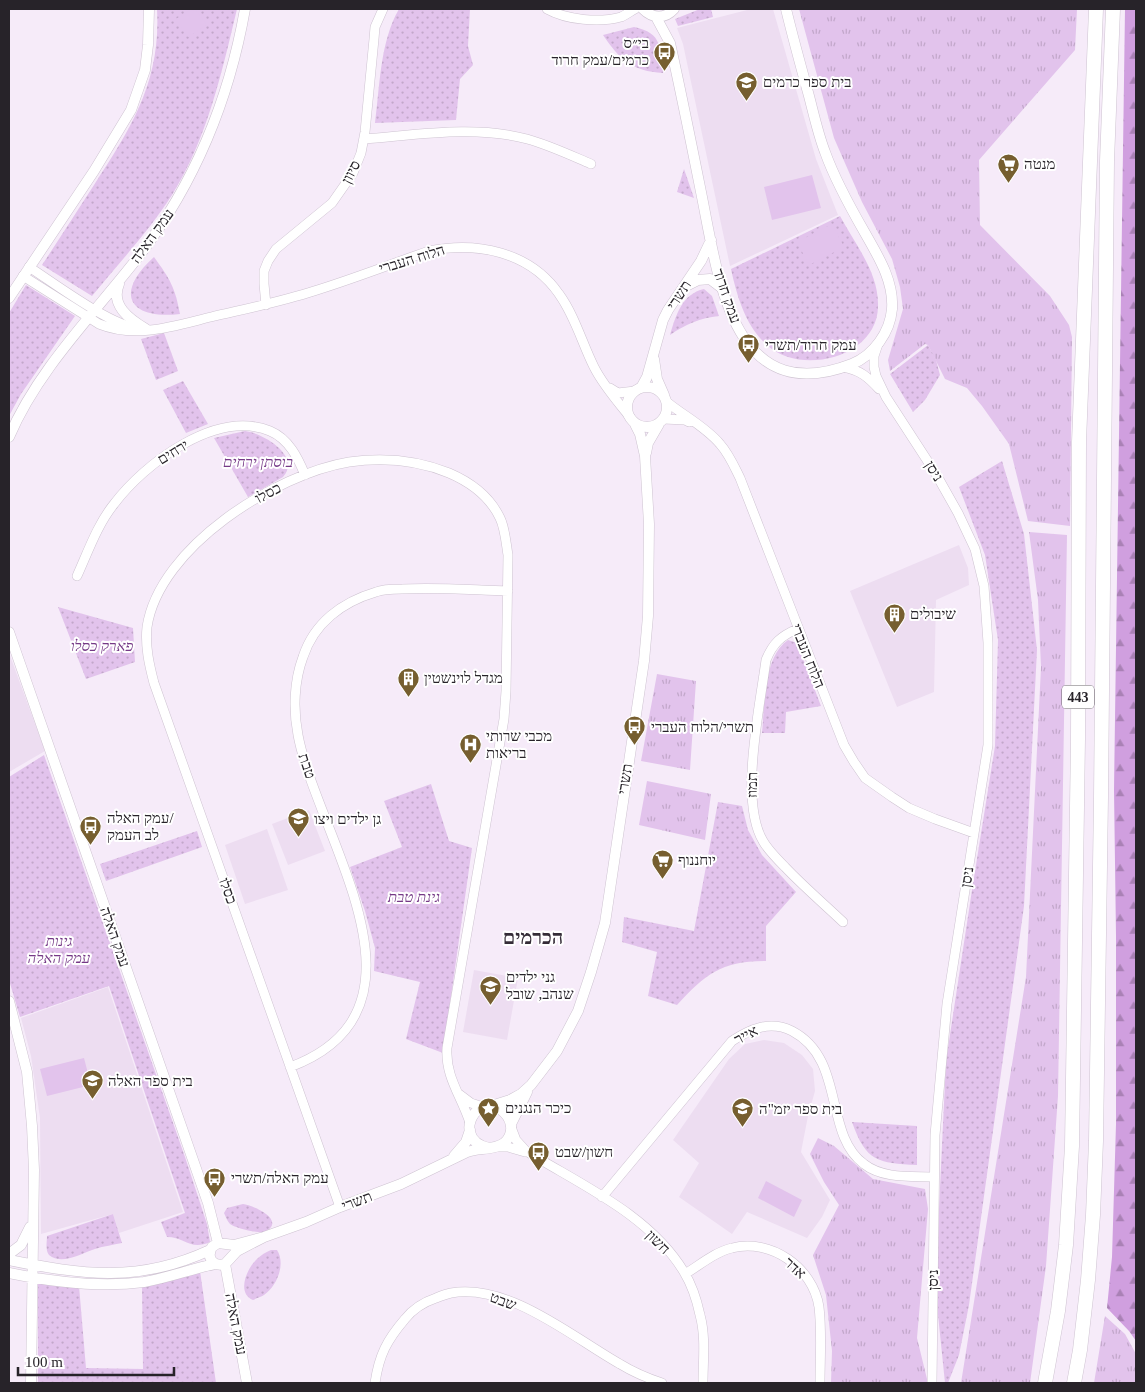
<svg xmlns="http://www.w3.org/2000/svg" width="1145" height="1392" font-family="'Times New Roman',Heebo,serif">
<style>
.built{fill:#edddf1}
.grass{fill:url(#grass-tufts)}
.forest{fill:url(#forest-firs)}
.park{fill:url(#park-dots)}
.pitch{fill:#e2c3ec}
.lines{fill:none;stroke-linecap:round;stroke-linejoin:round}
.minor-casing{stroke:#cec3d1;stroke-width:10}
.tertiary-casing{stroke:#cec3d1;stroke-width:11}
.trunk-casing{stroke:#cec3d1;stroke-width:15}
.minor{stroke:#fff;stroke-width:9}
.tertiary{stroke:#fff;stroke-width:10}
.trunk{stroke:#fff;stroke-width:14}
.labels{text-anchor:middle;dominant-baseline:central;stroke-width:4;stroke-linejoin:round;paint-order:stroke}
.shield{fill:#fff;stroke:#686569;stroke-width:1}
.shield-label{font-size:14px;font-weight:bold;fill:#272329}
.poi-label{font-size:15px;fill:#272329;stroke:#fff;text-anchor:start}
.street-label{font-size:15px;fill:#272329;stroke:#fff}
.park-label{font-size:15px;font-style:italic;fill:#753986;stroke:#fff}
.district-label{font-size:20px;font-weight:bold;fill:#342c37;stroke:#fff}
</style>
<defs>
<pattern id="grass-tufts" width="24" height="20" patternUnits="userSpaceOnUse" patternTransform="scale(1.25)"><rect width="24" height="20" fill="#e2c3ec"/><path d="M3 7l-1-3M5 7V3M7 7l1-3M15 17l-1-3M17 17v-4M19 17l1-3" fill="none" stroke="#c2a7ca"/></pattern>
<pattern id="forest-firs" width="22" height="20" patternUnits="userSpaceOnUse" patternTransform="scale(1.25)"><rect width="22" height="20" fill="#d09fdf"/><path d="M5 1l3.5 6h-7zM16 11l3.5 6h-7z" fill="#a981b5"/></pattern>
<pattern id="park-dots" width="8" height="8" patternUnits="userSpaceOnUse" patternTransform="scale(1.25)"><rect width="8" height="8" fill="#e2c3ec"/><path d="M2 2h.1M6 6h.1" fill="none" stroke="#c2a7ca" stroke-width="1.8" stroke-linecap="round"/></pattern>
</defs>
<rect width="100%" height="100%" fill="#f6ebf9"/>
<!-- built -->
<path class="built" d="M751,9H773L816,159L838,215L730,266L683,44L677,28Z
M959,545L968,568L969,585L936,600L934,692L897,707L850,591Z
M9,653L45,751L9,772Z
M309,810L325,851L288,865L272,824Z
M267,829L288,890L245,904L225,845Z
M474,970L518,978L507,1040L463,1032Z
M108,987L183,1212L119,1233L113,1214L41,1234L40,1118L31,1056L21,1018Z
M764,1040L784,1043L802,1055L813,1069L815,1091L808,1116L801,1152L830,1200L822,1217L807,1238L747,1212L732,1234L679,1197L699,1163L673,1140L729,1059L745,1044Z"/>
<!-- grass -->
<path class="grass" d="M799,9H1077L1075,50L979,160L980,225L1050,296L1069,325L1072,337L1070,526L1028,521L1009,444L982,406L967,388L945,379L928,345L925,344L890,371L888,360L903,309L900,287L892,259L862,202L834,138Z
M1029,532L1067,535L1058,1096L1046,1266L1030,1383H961L1026,977L1041,667L1038,600Z
M657,674L696,681L690,770L641,761Z
M647,781L711,794L705,840L639,825Z
M818,1138L834,1146L873,1179L925,1189L928,1209L917,1338L927,1379L935,1383H831L832,1351L826,1295L813,1255L839,1205L824,1182L810,1154Z
M1105,1316L1125,1334L1136,1354V1383H1094Z"/>
<!-- forest -->
<path class="forest" d="M1125,9H1136V1341L1129,1331L1107,1308L1112,1257L1116,1124V936L1114,790Z"/>
<!-- park -->
<path class="park" d="M157,9H237C222,72 207,139 172,195C149,231 119,263 92,296L42,265C60,238 77,211 94,185C132,127 161,81 157,9Z
M399,9H470L468,46L473,65L460,79L456,120L375,123C380,85 380,42 399,9Z
M700,9H711L713,17L678,26L675,19Z
M634,27C663,33 660,48 663,73C632,71 620,60 603,35Z
M684,169L694,198L677,192Z
M840,216C855,244 879,273 878,306C878,357 802,376 768,346C746,327 737,297 731,269Z
M154,257C170,279 175,287 180,314C128,320 114,293 154,257Z
M26,285L75,316L21,394L9,416V313Z
M704,289L712,296L719,316C700,318 686,324 670,335C676,315 682,294 704,289Z
M164,333L178,371L156,380L141,339Z
M928,345L936,360L940,375L925,400L913,412L890,374Z
M183,381L208,424L186,433L163,390Z
M245,431C263,433 302,456 283,477L248,497L214,438Z
M1002,461L1024,534L1037,650L1024,906L969,1305L959,1355L948,1383H945L937,1305L938,1230L946,1061L972,890L995,746L998,640L985,555L959,487Z
M58,607L133,628L135,662L86,679Z
M788,640L797,643L821,706L786,712L785,733H762C765,705 763,657 788,640Z
M44,755L185,1157L207,1224L210,1242C190,1251 185,1237 167,1237L161,1222L185,1213L109,986L20,1017L9,980V777Z
M431,784L449,841L472,848L443,1053L406,1039L420,982L374,971L375,948L365,911L350,867L402,847L384,801Z
M718,802L742,806L748,830L762,855L796,892L766,926V961C721,961 706,974 677,1005L648,996L657,952L622,942L624,917L694,931Z
M197,831L202,847L106,881L100,864Z
M852,1122L917,1126V1165C878,1163 866,1162 852,1122Z
M243,1204C252,1205 285,1219 267,1231C262,1235 235,1228 230,1224C227,1221 226,1217 224,1213L227,1208Z
M113,1214L122,1243C113,1245 104,1246 95,1249C82,1253 62,1266 49,1255C45,1250 47,1241 47,1236Z
M271,1250H277C286,1264 277,1286 264,1295C261,1297 257,1298 253,1300C236,1293 247,1268 257,1259C261,1255 266,1252 271,1250Z
M200,1271L216,1383H38V1278L79,1286L86,1368L143,1369L142,1282Z"/>
<!-- pitch -->
<path class="pitch" d="M191,9H195L207,25L188,37L176,19Z
M812,175L821,208L772,220L764,187Z
M832,224L844,247L809,265L797,242Z
M84,1058L91,1085L47,1096L40,1069Z
M766,1181L802,1200L794,1217L758,1198Z"/>
<g class="lines">
<defs>
<path id="minor" d="M547,9C567,20 599,23 621,17C626,15 631,11 635,9
M364,139C417,135 475,125 527,139C549,145 570,155 591,164
M29,267C54,283 111,326 138,328
M23,276L99,324C136,339 174,326 211,317C245,309 280,302 314,291C353,279 391,264 429,251C477,241 530,252 559,294C575,316 582,343 594,367C603,385 617,401 630,417
M266,305L264,284V271L268,261L276,249L332,203L353,173L361,153L365,132L374,39L375,27L383,9
M878,344L874,356V367L876,376L886,397L936,474L958,513L975,549L984,586L988,643V745L947,1004L935,1135L932,1383
M843,367C860,370 868,377 879,389
M610,388L618,393L635,391
M667,402C684,416 706,427 720,444C729,454 734,466 740,478L844,745L854,762L865,778L892,797L909,808L935,819L974,833
M664,419L685,420L689,422
M77,576C88,552 97,525 114,504C144,464 216,409 270,431C289,439 298,458 305,475
M797,629C781,636 773,643 766,660C760,706 739,801 763,841C768,850 777,859 785,867C803,886 824,904 843,922
M290,1067C446,1009 317,837 298,735C293,710 294,681 303,657C314,623 342,602 376,592C383,589 394,589 402,589C437,587 472,590 508,591
M459,1094L471,1103L483,1107
M511,1127L516,1140L526,1151C581,1185 650,1215 684,1272C692,1285 697,1301 700,1315C706,1337 703,1361 703,1383
M496,1147H508L525,1152
M602,1197L732,1041C750,1029 770,1020 792,1031C846,1059 823,1134 864,1164C883,1179 911,1176 934,1177
M340,1207L154,683C149,664 145,646 147,627C159,547 276,474 349,462C384,457 417,460 449,473C470,482 490,497 500,518C505,528 506,543 508,555L506,691L504,719L447,1048C445,1077 462,1097 470,1123
M685,1274C700,1265 715,1252 732,1248C770,1238 813,1267 819,1307C822,1332 820,1358 820,1383
M375,1383C379,1355 387,1340 405,1319C413,1309 424,1302 436,1298C441,1296 446,1294 451,1293C509,1283 572,1337 620,1364C633,1372 647,1378 662,1383"/>
<path id="tertiary" d="M643,9C653,19 665,19 674,9
M656,17L670,43C681,92 691,142 701,192C718,275 731,411 852,364C874,355 890,332 892,309C894,281 878,256 865,233C850,207 835,180 825,152C818,134 814,115 809,96C801,67 793,38 786,9
M119,284C110,305 129,319 146,329
M684,287L698,280L710,279L722,288
M9,298L94,171L131,110L145,70L148,45L149,9
M654,359L657,379L664,395
M627 407a20 20 0 1 1 40 0a20 20 0 1 1-40 0Z
M641,388L647,377L663,320L668,310L701,261L711,240
M9,437C38,369 94,314 139,256C195,183 229,100 245,9
M646,453L648,443L659,424
M9,632L208,1203L218,1243
M9,1001L27,1072L32,1126L34,1170L31,1383
M491,1106L510,1100L521,1094L531,1085L557,1051L578,1011L591,972L605,923L644,661L648,616L649,524L645,456L640,434L634,422
M511,1124L527,1092
M454,1156L466,1142L470,1130
M264,1237L237,1251L225,1264C213,1267 206,1258 212,1247L218,1243L234,1245L264,1237L306,1222L340,1207L401,1184L467,1152C478,1148 495,1150 504,1143C526,1124 492,1090 474,1114C470,1120 468,1125 470,1132C472,1142 480,1146 489,1148
M9,1254L21,1245L30,1227
M9,1260C83,1275 139,1283 210,1250
M225,1264L247,1383
M9,1273C53,1282 99,1288 144,1282C168,1278 191,1269 215,1264"/>
<path id="trunk" d="M1045,1383L1058,1311L1066,1245L1072,1146L1078,739L1079,442L1096,9
M1074,1383L1080,1350L1088,1280L1093,1215L1096,1141L1101,797L1107,161L1113,9"/>
</defs>
<!-- minor casing -->
<use href="#minor" class="minor-casing"/>
<!-- tertiary casing -->
<use href="#tertiary" class="tertiary-casing"/>
<!-- trunk casing -->
<use href="#trunk" class="trunk-casing"/>
<!-- minor -->
<use href="#minor" class="minor"/>
<!-- tertiary -->
<use href="#tertiary" class="tertiary"/>
<!-- trunk -->
<use href="#trunk" class="trunk"/>
</g>
<!-- icons -->
<defs>
<symbol id="bus-pin" viewBox="-11 -11 22 30"><path d="M0 17L-7.5 6A9.5 9.5 0 1 1 7.5 6Z" fill="#765e2f" stroke="#fff"/><path d="M-5-6H5V4H4V6H2V4H-2V6H-4V4H-5ZM-3.5-4V0h7V-4ZM-3.5 1.2v1.5H-2V1.2ZM2 1.2v1.5H3.5V1.2Z" fill="#fff"/></symbol>
<symbol id="school-pin" viewBox="-11 -11 22 30"><path d="M0 17L-7.5 6A9.5 9.5 0 1 1 7.5 6Z" fill="#765e2f" stroke="#fff"/><path d="M0-5L7-2L0 1L-7-2ZM-4 1L0 2.5L4 1V4Q0 6-4 4Z" fill="#fff"/></symbol>
<symbol id="supermarket-pin" viewBox="-11 -11 22 30"><path d="M0 17L-7.5 6A9.5 9.5 0 1 1 7.5 6Z" fill="#765e2f" stroke="#fff"/><path d="M-6-5.5h2.5l.6 2H6L4.5 2H-2.5L-4.4-4H-6ZM-1.5 3.2a1.3 1.3 0 1 0 .1 0ZM3 3.2a1.3 1.3 0 1 0 .1 0Z" fill="#fff"/></symbol>
<symbol id="building-pin" viewBox="-11 -11 22 30"><path d="M0 17L-7.5 6A9.5 9.5 0 1 1 7.5 6Z" fill="#765e2f" stroke="#fff"/><path d="M-4-6H4V6H1V3H-1V6H-4ZM-2.5-4.3h1.7v1.8h-1.7ZM.8-4.3h1.7v1.8H.8ZM-2.5-1h1.7V.8h-1.7ZM.8-1h1.7V.8H.8Z" fill="#fff"/></symbol>
<symbol id="hospital-pin" viewBox="-11 -11 22 30"><path d="M0 17L-7.5 6A9.5 9.5 0 1 1 7.5 6Z" fill="#765e2f" stroke="#fff"/><path d="M-5-5h3v3.5h4V-5h3V5h-3V1.5h-4V5h-3Z" fill="#fff"/></symbol>
<symbol id="sight-pin" viewBox="-11 -11 22 30"><path d="M0 17L-7.5 6A9.5 9.5 0 1 1 7.5 6Z" fill="#765e2f" stroke="#fff"/><path d="M0-6L1.8-2.2L6-1.7L2.9 1.2L3.7 5.4L0 3.3L-3.7 5.4L-2.9 1.2L-6-1.7L-1.8-2.2Z" fill="#fff"/></symbol>
</defs>
<g fill-rule="evenodd">
<use href="#bus-pin" x="652" y="40" width="25" height="34"/>
<use href="#school-pin" x="734" y="70" width="25" height="34"/>
<use href="#supermarket-pin" x="996" y="152" width="25" height="34"/>
<use href="#bus-pin" x="736" y="332" width="25" height="34"/>
<use href="#building-pin" x="882" y="602" width="25" height="34"/>
<use href="#building-pin" x="396" y="666" width="25" height="34"/>
<use href="#bus-pin" x="622" y="714" width="25" height="34"/>
<use href="#hospital-pin" x="458" y="732" width="25" height="34"/>
<use href="#school-pin" x="286" y="806" width="25" height="34"/>
<use href="#bus-pin" x="78" y="814" width="25" height="34"/>
<use href="#supermarket-pin" x="650" y="848" width="25" height="34"/>
<use href="#school-pin" x="478" y="974" width="25" height="34"/>
<use href="#school-pin" x="80" y="1068" width="25" height="34"/>
<use href="#sight-pin" x="476" y="1096" width="25" height="34"/>
<use href="#school-pin" x="730" y="1096" width="25" height="34"/>
<use href="#bus-pin" x="526" y="1140" width="25" height="34"/>
<use href="#bus-pin" x="202" y="1166" width="25" height="34"/>
</g>
<g class="labels">
<!-- shield labels -->
<rect class="shield" x="1062" y="685.5" width="32" height="23" rx="4"/>
<g class="shield-label">
<text x="1078" y="697">443</text>
</g>
<!-- poi labels -->
<g class="poi-label">
<text x="649" y="43" text-anchor="end">בי״ס<tspan x="649" dy="17">כרמים/עמק חרוד</tspan></text>
<text x="763" y="82">בית ספר כרמים</text>
<text x="1024" y="164">מנטה</text>
<text x="765" y="345">עמק חרוד/תשרי</text>
<text x="910" y="614">שיבולים</text>
<text x="424" y="678">מגדל לוינשטין</text>
<text x="651" y="727">תשרי/הלוח העברי</text>
<text x="486" y="736">מכבי שרותי<tspan x="486" dy="17">בריאות</tspan></text>
<text x="107" y="818">עמק האלה/<tspan x="107" dy="17">לב העמק</tspan></text>
<text x="314" y="819">גן ילדים ויצו</text>
<text x="678" y="860">יוחננוף</text>
<text x="506" y="977">גני ילדים<tspan x="506" dy="17">שנהב, שובל</tspan></text>
<text x="108" y="1081">בית ספר האלה</text>
<text x="505" y="1108">כיכר הנגנים</text>
<text x="759" y="1109">בית ספר יזמ"ה</text>
<text x="555" y="1152">חשון/שבט</text>
<text x="231" y="1178">עמק האלה/תשרי</text>
</g>
<!-- street labels -->
<g class="street-label">
<text transform="translate(351 172) rotate(-63)">סיוון</text>
<text transform="translate(152 236) rotate(-54)">עמק האלה</text>
<text transform="translate(412 259) rotate(-17)">הלוח העברי</text>
<text transform="translate(679 295) rotate(-57)">תשרי</text>
<text transform="translate(727 296) rotate(71)">עמק חרוד</text>
<text transform="translate(173 452) rotate(-31)">ירחים</text>
<text transform="translate(934 471) rotate(58)">ניסן</text>
<text transform="translate(268 493) rotate(-28)">כסלו</text>
<text transform="translate(808 656) rotate(68)">הלוח העברי</text>
<text transform="translate(307 766) rotate(72)">טבת</text>
<text transform="translate(625 779) rotate(-81)">תשרי</text>
<text transform="translate(752 785) rotate(-90)">תמוז</text>
<text transform="translate(967 877) rotate(-81)">ניסן</text>
<text transform="translate(228 891) rotate(70)">כסלו</text>
<text transform="translate(115 937) rotate(71)">עמק האלה</text>
<text transform="translate(746 1035) rotate(-27)">אייר</text>
<text transform="translate(357 1201) rotate(-21)">תשרי</text>
<text transform="translate(658 1242) rotate(45)">חשון</text>
<text transform="translate(795 1268) rotate(42)">אדר</text>
<text transform="translate(933 1280) rotate(-90)">ניסן</text>
<text transform="translate(503 1301) rotate(20)">שבט</text>
<text transform="translate(236 1324) rotate(79)">עמק האלה</text>
</g>
<!-- park labels -->
<g class="park-label">
<text x="258" y="462">בוסתן ירחים</text>
<text x="102" y="646">פארק כסלו</text>
<text x="414" y="897">גינת טבת</text>
<text x="59" y="941">גינות<tspan x="59" dy="17">עמק האלה</tspan></text>
</g>
<!-- district labels -->
<g class="district-label">
<text x="533" y="937">הכרמים</text>
</g>
</g>
<!-- border -->
<rect width="1145" height="1392" fill="none" stroke="#272329" stroke-width="20"/>
<!-- scale -->
<path d="M18 1367v8h156v-8" fill="none" stroke="#272329" stroke-width="2.5"/>
<text x="25" y="1367" font-size="15" fill="#272329" stroke="#ffffff" stroke-width="4" paint-order="stroke">100 m</text>
</svg>
